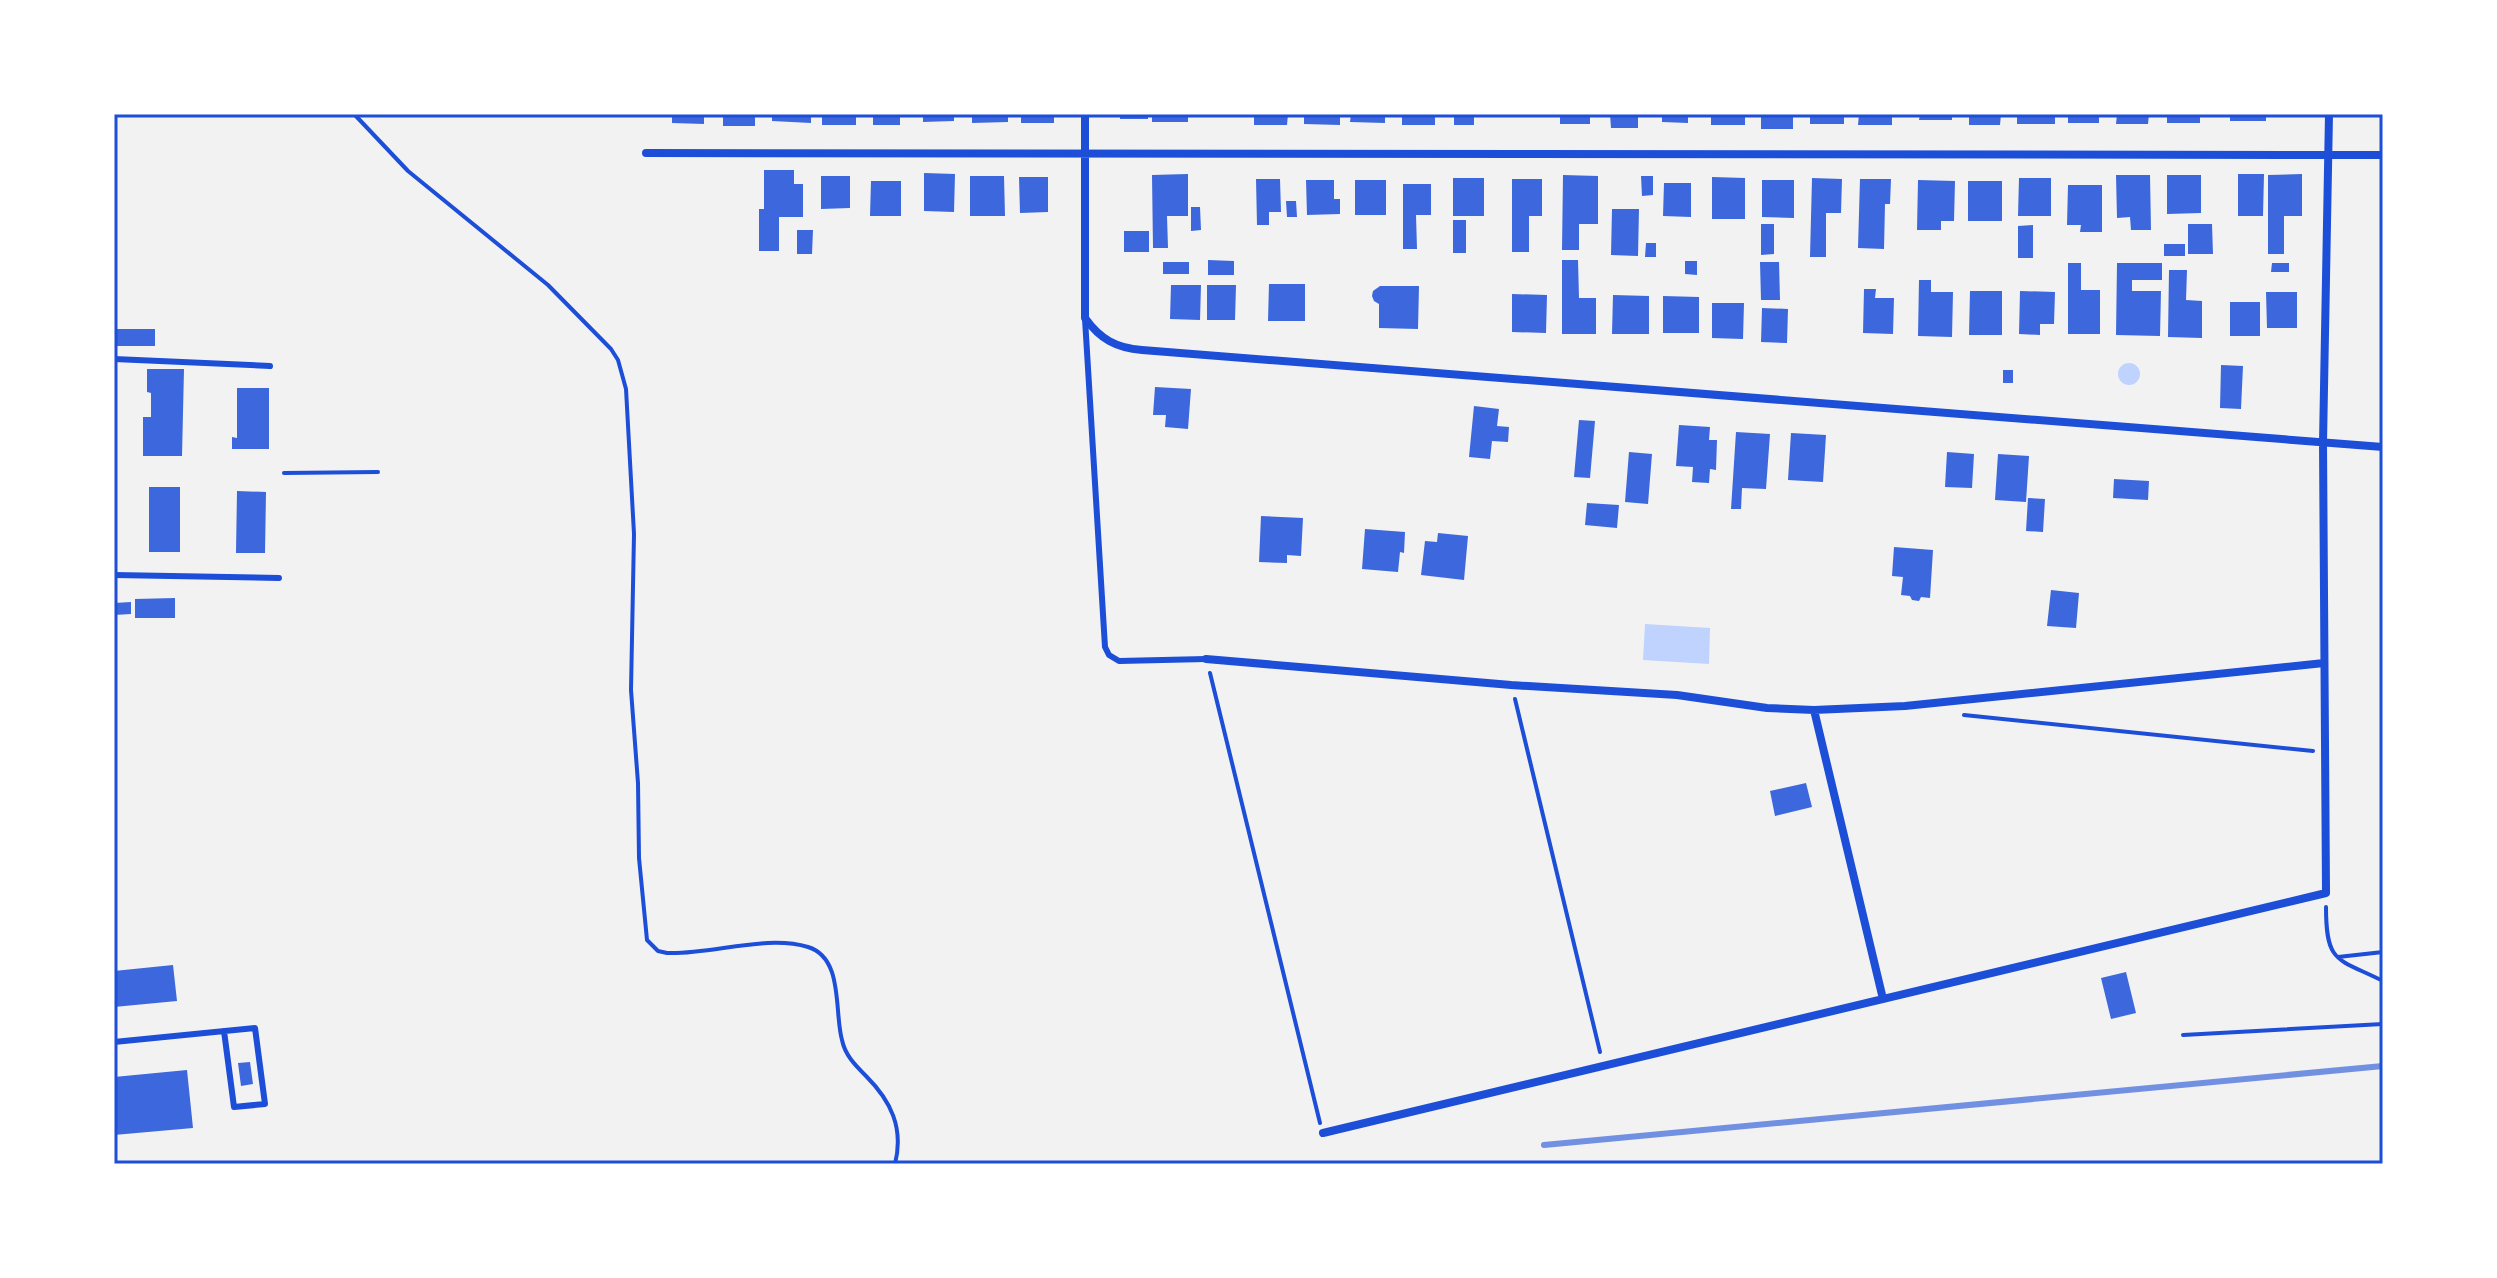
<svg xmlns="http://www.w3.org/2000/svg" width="2497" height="1278" font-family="'IBM Plex Sans',sans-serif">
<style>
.water{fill:#bfd3fe}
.building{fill:#3d67dc}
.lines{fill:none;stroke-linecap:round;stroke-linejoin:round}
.path{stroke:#1d4ed8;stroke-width:4}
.service{stroke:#1d4ed8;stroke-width:6}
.minor{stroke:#1d4ed8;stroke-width:8}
.rail{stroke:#7290e2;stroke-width:6}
.neatline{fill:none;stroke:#1d4ed8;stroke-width:3}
</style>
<rect width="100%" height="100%" fill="#f2f2f2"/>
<!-- water -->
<path class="water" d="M2118 374a11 11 0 1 1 22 0a11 11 0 1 1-22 0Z
M1645,624L1710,628L1709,664L1643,660Z"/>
<!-- building -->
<path class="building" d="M672,114H704V124L672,123Z
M723,114H755V126H723Z
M772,114H811V123L772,121Z
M822,114H856V125H822Z
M873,114H900V125H873Z
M923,114H954V121L923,122Z
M972,114H1008V122L972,123Z
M1021,114H1054V123H1021Z
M1120,114H1148V119H1120Z
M1152,114H1188V122H1152Z
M1254,114H1288L1287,125H1254Z
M1304,114H1340V125L1304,124Z
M1351,114H1385V123L1350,122Z
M1402,114H1435V125H1402Z
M1454,114H1474V125H1454Z
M1560,114H1590V124H1560Z
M1610,114H1638V128H1611Z
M1662,114H1688V123L1662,122Z
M1711,114H1745V125H1711Z
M1761,114H1793V129H1761Z
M1810,114H1844V124H1810Z
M1859,114H1892V125H1858Z
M1920,114H1952V120H1919Z
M1969,114H2001L2000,125H1969Z
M2017,114H2055V124H2017Z
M2068,114H2099V123H2068Z
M2117,114H2149L2148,124H2116Z
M2167,114H2200V123H2167Z
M2230,114H2266V121H2230Z
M764,170H794V184H803V217H779V251H759V209H764Z
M924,173L955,174L954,212L924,211Z
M1188,174V216H1167L1168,248H1153L1152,175Z
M2238,174H2264L2263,216H2238Z
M2302,174V216H2284V254H2268V175Z
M1563,175L1598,176V224H1579V250H1562Z
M2116,175H2150L2151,230H2131L2130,217L2117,218Z
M2167,175H2201V213L2167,214Z
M821,176H850V208L821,209Z
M970,176H1004L1005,216H970Z
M1641,176H1653V195L1642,196Z
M1019,177H1048V212L1020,213Z
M1712,177L1745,178V219H1712Z
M1453,178H1484V216H1453Z
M1812,178L1842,179L1841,213H1826V257H1810Z
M2019,178H2051V216H2018Z
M1256,179H1280L1281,212H1269V225H1257Z
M1512,179H1542V216H1529V252H1512Z
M1860,179H1891L1890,204H1885L1884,249L1858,248Z
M1306,180H1334V199H1340V214L1307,215Z
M1355,180H1386V215H1355Z
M1762,180H1794V218L1762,217Z
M1918,180L1955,181L1954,221H1941V230H1917Z
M871,181H901V216H870Z
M1968,181H2002V221H1968Z
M1664,183H1691V217L1663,216Z
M1403,184H1431V215H1416L1417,249H1403Z
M2068,185H2102V232H2080L2081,225H2067Z
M1286,201H1296L1297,217H1287Z
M1191,207H1200L1201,230L1191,231Z
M1612,209H1639L1638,256L1611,255Z
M1453,220H1466V253H1453Z
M1761,224H1774V254L1761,255Z
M2188,224H2212L2213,254H2188Z
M2033,225V258H2018V226Z
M797,230H813L812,254H797Z
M1124,231H1149V252H1124Z
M1646,243H1656V257H1645Z
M2164,244H2185V256H2164Z
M1208,260L1234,261V275H1208Z
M1562,260H1578L1579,298H1596V334H1562Z
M1685,261H1697V275L1685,274Z
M1163,262H1189V274H1163Z
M1760,262H1779L1780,300H1761Z
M2068,263H2081V290H2100V334H2068Z
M2117,263H2162V280H2132V291H2161L2160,336L2116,335Z
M2272,263H2289V272H2271Z
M2169,270H2187L2186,300L2202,301V338L2168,337Z
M1919,280H1931V292H1953L1952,337L1918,336Z
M1269,284H1305V321H1268Z
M1171,285H1201L1200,320L1170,319Z
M1207,285H1236L1235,320H1207Z
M1380,286H1419L1418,329L1379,328V304L1374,301L1372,296L1373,291Z
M1864,289H1876L1875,298H1894L1893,334L1863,333Z
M1970,291H2002V335H1969Z
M2020,291L2055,292L2054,324H2040V335L2019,334Z
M2266,292H2297V328H2267Z
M1512,294L1547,295L1546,333L1512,332Z
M1613,295L1649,296V334H1612Z
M1663,296L1699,297V333H1663Z
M2230,302H2260V336H2230Z
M1712,303H1744L1743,339L1712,338Z
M1762,308L1788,309L1787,343L1761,342Z
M114,329H155V346H114Z
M2221,365L2243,366L2241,409L2220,408Z
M147,369H184L182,456H143V417H151V393L147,392Z
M2003,370H2013V383H2003Z
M1155,387L1191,389L1188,429L1165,427L1166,415H1153Z
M237,388H269V449H232V437L237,438Z
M1474,406L1499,409L1497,426L1509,427L1508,442L1492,441L1490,459L1469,457Z
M1579,420L1595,421L1590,478L1574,477Z
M1679,425L1710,427L1709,440H1717L1716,470L1710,469L1709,483L1692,482L1693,467L1676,466Z
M1736,432L1770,434L1766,489L1742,488L1741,509H1731Z
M1791,433L1826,435L1823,482L1788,480Z
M1629,452L1652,454L1648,504L1625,502Z
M1947,452L1974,454L1972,488L1945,487Z
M1998,454L2029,456L2026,502L1995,500Z
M2114,479L2149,481L2148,500L2113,498Z
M149,487H180V552H149Z
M237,491L266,492L265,553H236Z
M2028,498L2045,499L2043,532L2026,531Z
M1587,503L1619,505L1617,528L1585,525Z
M1261,516L1303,518L1301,556L1287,555V563L1259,562Z
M1365,529L1405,532L1404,553L1400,552L1398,572L1362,569Z
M1438,533L1468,536L1464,580L1421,575L1425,541L1437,542Z
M1894,547L1933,550L1930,598L1921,597L1919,601L1912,600L1910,596L1901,595L1903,577L1892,576Z
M2051,590L2079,593L2076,628L2047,626Z
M175,598V618H135V599Z
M131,602V614L114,615V603Z
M1806,783L1812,807L1775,816L1770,791Z
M173,965L177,1001L114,1007V971Z
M2126,972L2136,1013L2111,1019L2101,978Z
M250,1062L253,1084L241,1086L238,1063Z
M187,1070L193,1128L114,1135V1077Z"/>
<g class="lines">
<!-- path -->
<path class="path" d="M354,114L408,171L548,285L611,349L618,360L626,389L634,534L631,690L638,783L639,858L647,940L658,951L667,953C711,955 766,934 808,947C844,958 834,1012 842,1040C845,1055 855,1065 866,1076C891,1101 904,1128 895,1164
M284,473L378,472
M1210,673L1320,1123
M1515,699L1600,1052
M1964,715L2313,751
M2326,907C2326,964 2337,958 2383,981
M2338,957L2383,952
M2183,1035L2383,1024"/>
<!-- service -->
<path class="service" d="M1085,319L1105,647L1109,655L1119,661L1206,659
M114,359L270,366
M114,575L279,578
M114,1042L255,1028L265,1104L234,1107L224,1031"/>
<!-- minor -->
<path class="minor" d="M1085,114V318C1100,339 1116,348 1142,350L2383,447
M646,153L2383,155
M1206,659L1511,685L1677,695L1767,708L1814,710L1905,706L2324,663
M1814,710L1883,999
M1323,1133L2326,893L2323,443L2329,114"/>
<!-- rail -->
<path class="rail" d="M1544,1145L2383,1066"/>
</g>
<!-- border -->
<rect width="2497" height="1278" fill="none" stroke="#ffffff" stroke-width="232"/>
<rect x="116" y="116" width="2265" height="1046" class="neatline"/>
</svg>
